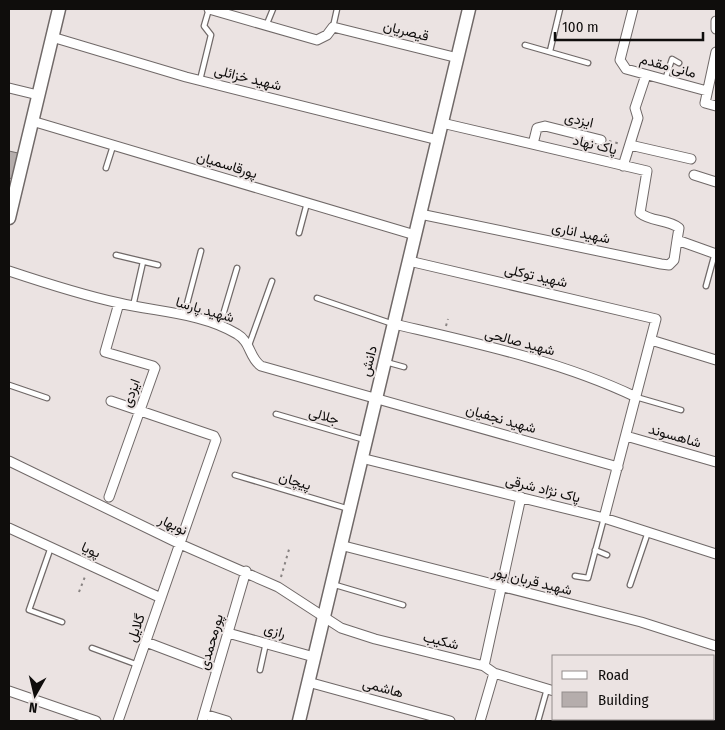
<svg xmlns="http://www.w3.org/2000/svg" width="725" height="730" font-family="'Fira Sans Condensed',Vazirmatn,sans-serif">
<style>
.building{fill:#b5adac;stroke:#716a69}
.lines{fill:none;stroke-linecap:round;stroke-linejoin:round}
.lane-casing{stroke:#706968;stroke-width:7}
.street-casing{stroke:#706968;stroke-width:11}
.secondary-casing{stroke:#706968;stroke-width:15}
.path{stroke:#888382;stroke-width:2;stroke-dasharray:2.5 4;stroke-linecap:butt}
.lane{stroke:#fff;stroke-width:4.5}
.street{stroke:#fff;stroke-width:9}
.secondary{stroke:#fff;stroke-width:12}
.labels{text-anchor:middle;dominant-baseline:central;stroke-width:4;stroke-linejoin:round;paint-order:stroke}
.street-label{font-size:14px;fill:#0f0d0c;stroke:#ebe3e2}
</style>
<rect width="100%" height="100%" fill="#ebe3e2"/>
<!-- building -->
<path class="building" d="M9,151L18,153L13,179L9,178Z"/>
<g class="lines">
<defs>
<path id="lane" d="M266,26L273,9
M333,27L337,9
M525,45L588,63
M550,51L560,9
M200,80L211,35L204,26L209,9
M665,80L672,59L679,63
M106,168L113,146
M299,233L307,203
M116,255L158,265
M706,286L715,253
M317,298L393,324
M133,306L143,262
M184,315L201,251
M220,325L237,268
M249,345L272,281
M386,362L404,367
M9,385L47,398
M636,397L681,410
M276,414L365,440
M235,475L349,509
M51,547L29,610L62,622
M595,550L607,555
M575,576L588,578L604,518
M332,584L403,605
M630,585L648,532
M92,648L138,665
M260,670L266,643
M538,721L547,689"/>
<path id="street" d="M209,9L317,40L327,35L333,27L458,58
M633,9L620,60L626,69L707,91
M716,21V29
M52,37L186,77L438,140
M716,52L705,103L716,106
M9,88L38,95
M32,121L415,235
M442,123L647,171L640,213C651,222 668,219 679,228L677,240
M533,144L537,128L545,126L601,140
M630,145L691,159
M623,166L638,118L635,108L646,75
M694,175L716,182
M420,214L661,264L669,265L674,260L677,240L716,254
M409,261L656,319L604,518
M9,271C45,283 82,295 119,303C157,312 203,313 237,334C251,342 249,358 261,366L618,467
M394,324C475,343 561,361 636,397
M651,340L716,360
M111,401L214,436L216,440L118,721
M626,436L716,462
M361,458L604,518L716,554
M9,461L180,544L278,587L341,628L375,639L484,666L494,673L554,691
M109,497L155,368L153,366L105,352L119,303
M9,528L161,598
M340,545L641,622L716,646
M228,633L314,657
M146,642L217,669
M484,666L521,497
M308,682L450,721
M9,691L96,721
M204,714L227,721
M646,719L654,721
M202,721L246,571
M480,721L494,673
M578,721L579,719"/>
<path id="secondary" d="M9,218L59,9
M299,721L469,9"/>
</defs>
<!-- lane casing -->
<use href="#lane" class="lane-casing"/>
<!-- street casing -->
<use href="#street" class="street-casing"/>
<!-- secondary casing -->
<use href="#secondary" class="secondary-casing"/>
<!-- path -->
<path class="path" d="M609,141L621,144
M446,326L448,319
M281,577L290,546
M79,592L86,574"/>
<!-- lane -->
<use href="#lane" class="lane"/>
<!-- street -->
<use href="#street" class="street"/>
<!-- secondary -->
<use href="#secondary" class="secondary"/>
</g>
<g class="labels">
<!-- street labels -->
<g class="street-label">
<text transform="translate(406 31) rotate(14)">قیصریان</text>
<text transform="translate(668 66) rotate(15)">مانی مقدم</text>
<text transform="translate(248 78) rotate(14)">شهید خزائلی</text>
<text transform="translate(579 120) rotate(13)">ایزدی</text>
<text transform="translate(595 145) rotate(13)">پاک نهاد</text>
<text transform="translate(227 165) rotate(17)">پورقاسمیان</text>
<text transform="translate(581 233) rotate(12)">شهید اناری</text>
<text transform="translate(536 276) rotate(13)">شهید توکلی</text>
<text transform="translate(205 310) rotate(16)">شهید پارسا</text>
<text transform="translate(520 342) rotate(15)">شهید صالحی</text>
<text transform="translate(369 361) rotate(-76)">دانش</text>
<text transform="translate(131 393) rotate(-70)">ایزدی</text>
<text transform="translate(324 416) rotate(16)">جلالی</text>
<text transform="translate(501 419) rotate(16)">شهید نجفیان</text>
<text transform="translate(675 436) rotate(16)">شاهسوند</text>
<text transform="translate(295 481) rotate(17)">پیچان</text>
<text transform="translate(543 489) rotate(14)">پاک نژاد شرقی</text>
<text transform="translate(173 525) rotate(25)">نوبهار</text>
<text transform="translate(91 550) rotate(24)">پویا</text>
<text transform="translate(532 581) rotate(14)">شهید قربان پور</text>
<text transform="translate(136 628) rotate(-71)">گلایل</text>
<text transform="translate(275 631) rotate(16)">رازی</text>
<text transform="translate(441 641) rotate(14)">شکیب</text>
<text transform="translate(211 642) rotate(-74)">پورمحمدی</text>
<text transform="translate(383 688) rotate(15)">هاشمی</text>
</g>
</g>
<!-- border -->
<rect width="725" height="730" fill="none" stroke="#0f0d0c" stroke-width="20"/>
<!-- legend -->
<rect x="552" y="655" width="162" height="65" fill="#ebe3e2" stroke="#938d8c"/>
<rect x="562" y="671" width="25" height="8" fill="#ffffff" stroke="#938d8c"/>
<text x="598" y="680" font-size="15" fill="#0f0d0c">Road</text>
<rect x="562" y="692" width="25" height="15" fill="#b5adac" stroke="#938d8c"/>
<text x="598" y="705" font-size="15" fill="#0f0d0c">Building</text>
<!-- north arrow -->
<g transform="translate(35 695) rotate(188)" stroke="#ebe3e2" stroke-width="4" paint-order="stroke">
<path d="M0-4L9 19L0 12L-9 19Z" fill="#0f0d0c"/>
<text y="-8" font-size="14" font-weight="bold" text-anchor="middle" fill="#0f0d0c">N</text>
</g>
<!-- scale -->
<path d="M555 32v8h148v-8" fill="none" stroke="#0f0d0c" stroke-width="2.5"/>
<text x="562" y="32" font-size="15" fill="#0f0d0c" stroke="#ebe3e2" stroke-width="4" paint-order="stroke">100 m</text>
</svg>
